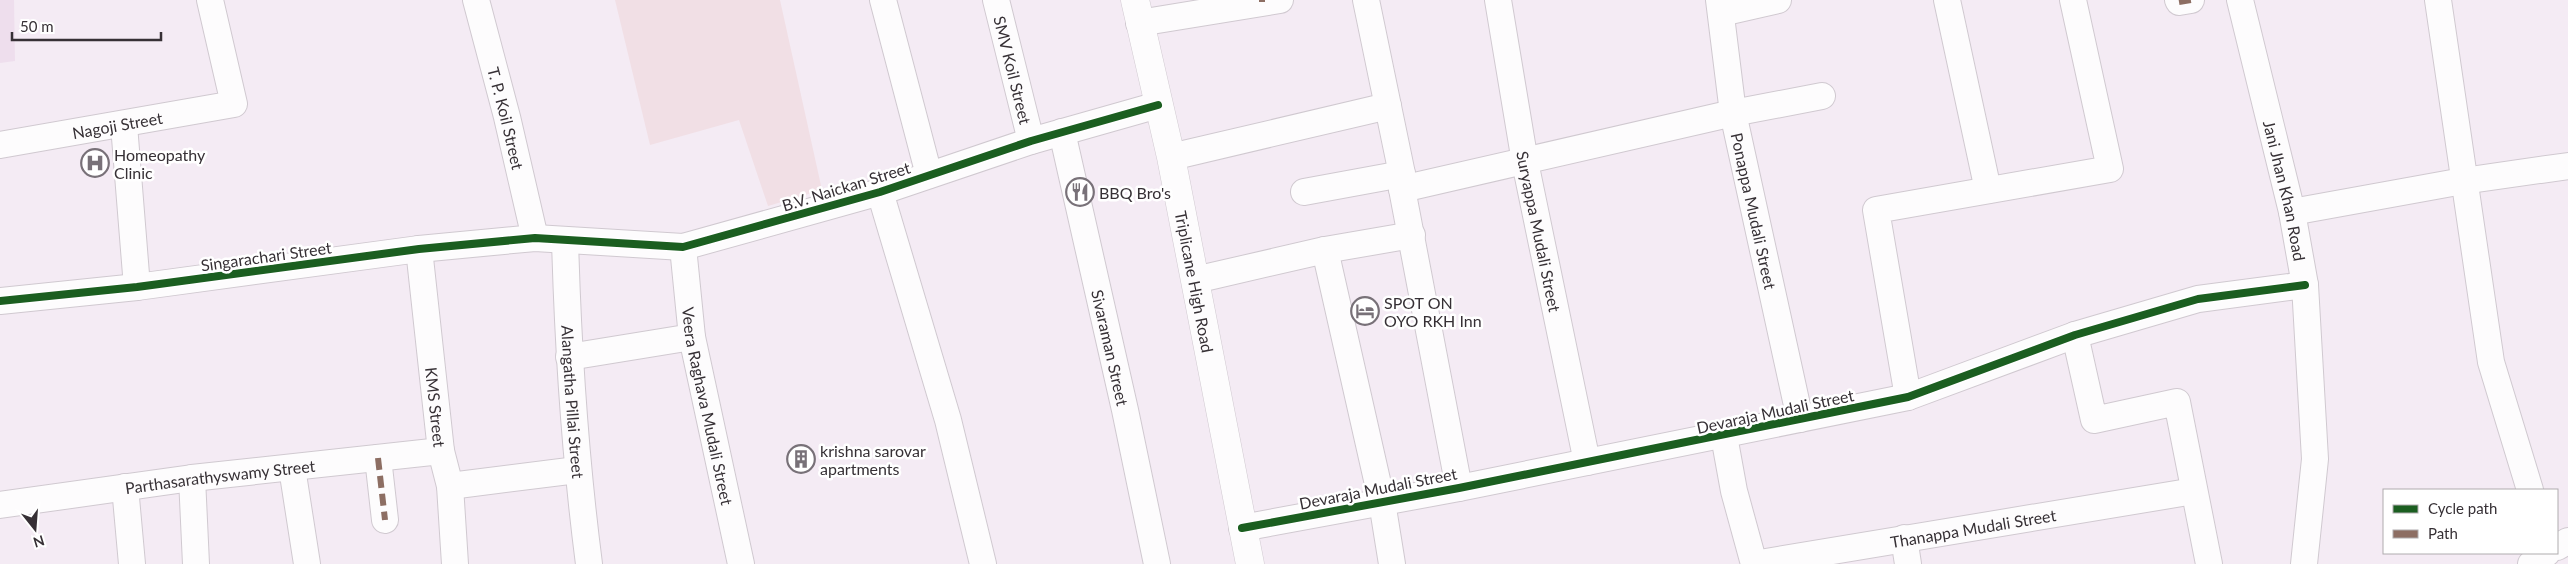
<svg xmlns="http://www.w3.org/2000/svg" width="2568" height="564" font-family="Lato,sans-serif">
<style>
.built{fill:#eedeed}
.education{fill:#f1dfe5}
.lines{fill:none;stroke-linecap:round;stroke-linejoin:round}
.minor-casing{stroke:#d0c9d0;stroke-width:28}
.major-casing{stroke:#d0c9d0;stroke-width:29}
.minor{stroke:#fdfcfd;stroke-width:26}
.major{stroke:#fdfcfd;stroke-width:28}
.quiet{stroke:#8d6e63;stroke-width:6;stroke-dasharray:12 6;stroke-linecap:butt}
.cycleway-casing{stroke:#fff;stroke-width:11}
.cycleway{stroke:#1b5e20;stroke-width:8}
.labels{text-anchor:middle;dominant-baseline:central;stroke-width:5;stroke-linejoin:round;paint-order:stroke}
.street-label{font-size:16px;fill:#363035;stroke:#fff}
.poi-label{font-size:16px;fill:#363035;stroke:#fff;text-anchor:start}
</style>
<rect width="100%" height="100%" fill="#f4ebf4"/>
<!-- built -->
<path class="built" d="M0,0H14L15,61L0,63Z"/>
<!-- education -->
<path class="education" d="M615,0H780L822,190L768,206L739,120L650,145Z"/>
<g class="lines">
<defs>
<g id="minor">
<path id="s1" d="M476,0L507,117L535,238"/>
<path d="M883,0L929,175"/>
<path id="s2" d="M996,0L1031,141"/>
<path d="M1366,0L1402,174V189L1459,488"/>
<path id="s3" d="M1498,0L1525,162L1587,462"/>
<path id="s4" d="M1719,0L1733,113L1800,419"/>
<path d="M1947,0L1988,190"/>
<path d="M2178,0L2179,2L2191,0"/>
<path id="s5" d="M2240,0L2292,212L2305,285L2315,459L2304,564"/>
<path d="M2438,0L2491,362L2530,490"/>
<path d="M1721,13L1778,0"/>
<path d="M1139,23L1280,0"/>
<path d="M124,125L137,287"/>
<path id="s6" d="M1062,132L1125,410L1157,564"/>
<path id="s7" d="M0,145L234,104L210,0"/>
<path d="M1171,157L1388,106"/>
<path d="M1402,189L1733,113L1822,96"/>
<path d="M880,192L948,420L983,564"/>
<path d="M1304,192L1402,174"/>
<path d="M2292,212L2463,181L2568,166"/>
<path id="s8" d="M565,240C568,349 575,456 589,564"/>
<path id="s9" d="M683,247L692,337L741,564"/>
<path id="s10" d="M419,249L441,451L450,486L455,564"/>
<path d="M1325,250L1382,502L1392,564"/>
<path d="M1195,280L1325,250L1412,235"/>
<path d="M0,301L137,287L419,249L535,238L683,247L880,192L1031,141L1158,105"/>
<path d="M2075,335L2094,420L2177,402L2209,564"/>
<path d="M569,357L692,337"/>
<path d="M1908,397L1876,210L2110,169L2073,0"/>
<path d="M1724,436L1734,491L1754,564"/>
<path d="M378,458L385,520"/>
<path d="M292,468L307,564"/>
<path d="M192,478L196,564"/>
<path d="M450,486L577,470"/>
<path d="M125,487L132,564"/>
<path id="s11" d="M0,505L192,478L441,451"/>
<path d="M1242,528L1459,488L1908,397L2075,335L2198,299L2305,285"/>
<path d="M1904,538L1908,564"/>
<path d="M2557,547L2568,541"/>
<path id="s12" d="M1754,564L2194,491"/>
<path d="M2531,564L2547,553"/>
</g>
<g id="major">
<path id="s13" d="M1135,0L1171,157L1250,564"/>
</g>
</defs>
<!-- minor casing -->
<use href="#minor" class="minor-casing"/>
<!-- major casing -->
<use href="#major" class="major-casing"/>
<!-- minor -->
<use href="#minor" class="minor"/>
<!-- major -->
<use href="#major" class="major"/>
<!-- quiet -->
<path class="quiet" d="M1262,0V2
M2179,2L2191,0
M378,458L385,520"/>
<defs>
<path id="cycleway" d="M0,301L137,287L419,249L535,238L683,247L880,192L1031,141L1158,105
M1242,528L1459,488L1908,397L2075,335L2198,299L2305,285"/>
</defs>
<!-- cycleway casing -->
<use href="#cycleway" class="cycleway-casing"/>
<!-- cycleway -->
<use href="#cycleway" class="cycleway"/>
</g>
<!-- icons -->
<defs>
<symbol id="hospital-ring" viewBox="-11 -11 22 22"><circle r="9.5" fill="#fff" stroke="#787178" stroke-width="1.5"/><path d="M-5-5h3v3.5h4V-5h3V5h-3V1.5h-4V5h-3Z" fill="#787178"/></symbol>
<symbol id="restaurant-ring" viewBox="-11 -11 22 22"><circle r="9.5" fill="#fff" stroke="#787178" stroke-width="1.5"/><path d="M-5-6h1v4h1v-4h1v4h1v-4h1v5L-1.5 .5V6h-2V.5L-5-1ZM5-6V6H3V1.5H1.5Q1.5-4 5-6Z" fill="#787178"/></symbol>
<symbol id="hotel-ring" viewBox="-11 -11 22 22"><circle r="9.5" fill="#fff" stroke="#787178" stroke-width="1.5"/><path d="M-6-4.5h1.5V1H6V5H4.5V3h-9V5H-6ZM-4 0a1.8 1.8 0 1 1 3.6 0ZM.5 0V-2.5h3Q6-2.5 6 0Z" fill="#787178"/></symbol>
<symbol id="building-ring" viewBox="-11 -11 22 22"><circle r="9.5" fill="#fff" stroke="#787178" stroke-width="1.5"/><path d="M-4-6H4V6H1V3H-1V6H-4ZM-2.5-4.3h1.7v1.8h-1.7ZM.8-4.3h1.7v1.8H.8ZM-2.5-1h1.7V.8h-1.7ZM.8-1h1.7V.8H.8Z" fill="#787178"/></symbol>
</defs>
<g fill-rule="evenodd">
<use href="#hospital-ring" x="79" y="147" width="32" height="32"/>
<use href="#restaurant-ring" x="1064" y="176" width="32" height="32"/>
<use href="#hotel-ring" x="1349" y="295" width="32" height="32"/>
<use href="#building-ring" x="785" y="443" width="32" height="32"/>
</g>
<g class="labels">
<!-- street labels -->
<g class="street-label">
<text stroke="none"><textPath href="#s2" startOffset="72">SMV Koil Street</textPath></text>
<text stroke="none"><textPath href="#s1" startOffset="122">T. P. Koil Street</textPath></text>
<text stroke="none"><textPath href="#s7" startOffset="119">Nagoji Street</textPath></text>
<text transform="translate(846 186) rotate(-17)">B.V. Naickan Street</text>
<text stroke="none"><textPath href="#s5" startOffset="196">Jani Jhan Khan Road</textPath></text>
<text stroke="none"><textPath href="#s4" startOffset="214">Ponappa Mudali Street</textPath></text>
<text stroke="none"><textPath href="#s3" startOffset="235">Suryappa Mudali Street</textPath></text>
<text transform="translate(266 256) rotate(-8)">Singarachari Street</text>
<text stroke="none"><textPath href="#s13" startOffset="288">Triplicane High Road</textPath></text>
<text stroke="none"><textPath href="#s6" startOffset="221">Sivaraman Street</textPath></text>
<text stroke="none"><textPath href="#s8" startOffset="162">Alangatha Pillai Street</textPath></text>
<text stroke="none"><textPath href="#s9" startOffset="161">Veera Raghava Mudali Street</textPath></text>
<text stroke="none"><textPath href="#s10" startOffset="159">KMS Street</textPath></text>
<text transform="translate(1775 411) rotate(-12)">Devaraja Mudali Street</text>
<text stroke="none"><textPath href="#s11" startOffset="222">Parthasarathyswamy Street</textPath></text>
<text transform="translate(1378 488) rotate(-11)">Devaraja Mudali Street</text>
<text stroke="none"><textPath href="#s12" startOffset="222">Thanappa Mudali Street</textPath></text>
</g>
<!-- poi labels -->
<g class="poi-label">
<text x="114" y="154">Homeopathy<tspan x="114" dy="18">Clinic</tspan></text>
<text x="1099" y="192">BBQ Bro's</text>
<text x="1384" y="302">SPOT ON<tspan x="1384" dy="18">OYO RKH Inn</tspan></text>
<text x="820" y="450">krishna sarovar<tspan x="820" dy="18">apartments</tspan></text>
</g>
</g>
<!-- legend -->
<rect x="2383" y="489" width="175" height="65" fill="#ffffff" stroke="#afacae"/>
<rect x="2393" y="505" width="25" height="8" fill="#1b5e20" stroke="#afacae"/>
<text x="2428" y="514" font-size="15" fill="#363035">Cycle path</text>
<rect x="2393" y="530" width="25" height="8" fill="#8d6e63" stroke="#afacae"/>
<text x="2428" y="539" font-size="15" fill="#363035">Path</text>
<!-- north arrow -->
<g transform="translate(35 529) rotate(163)" stroke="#ffffff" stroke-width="4" paint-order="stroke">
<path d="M0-4L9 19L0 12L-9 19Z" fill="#363035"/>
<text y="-8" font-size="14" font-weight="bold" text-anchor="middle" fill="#363035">N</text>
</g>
<!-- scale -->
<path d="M12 32v8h149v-8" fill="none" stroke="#363035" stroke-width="2.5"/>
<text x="20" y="32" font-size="15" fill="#363035" stroke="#ffffff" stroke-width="4" paint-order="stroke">50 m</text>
</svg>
